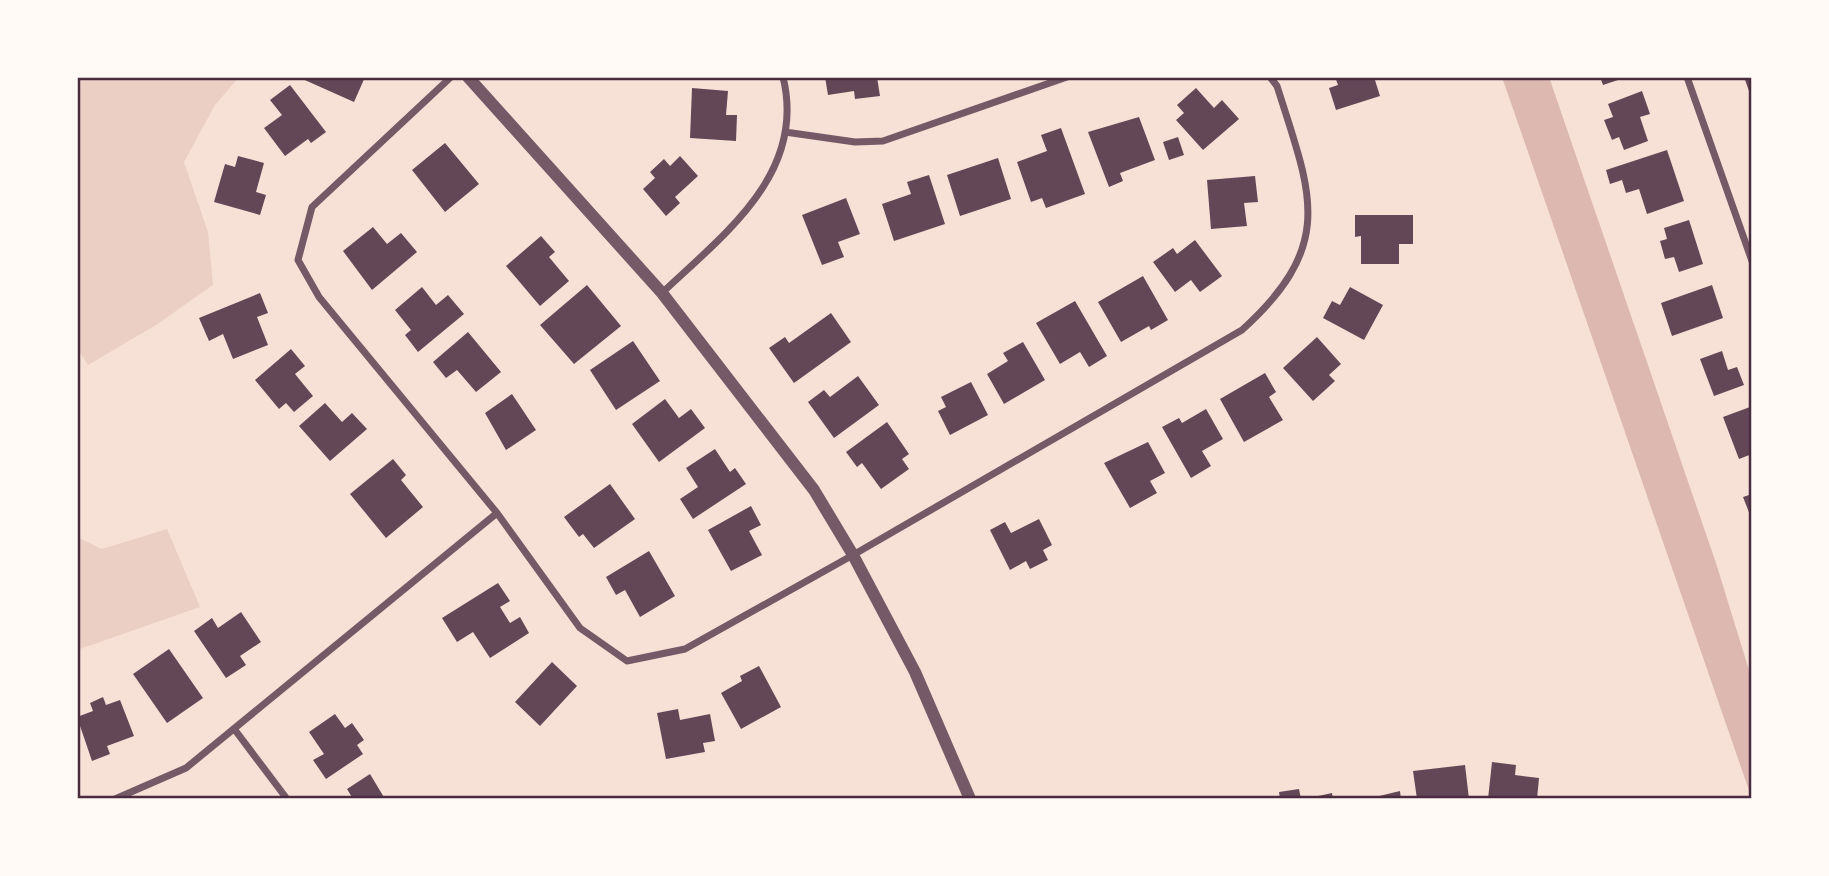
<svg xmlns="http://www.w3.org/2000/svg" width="1829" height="876" font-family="'Asap Condensed',sans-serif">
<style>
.green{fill:#ebcfc5}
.water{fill:#dcb8b0}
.building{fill:#644757}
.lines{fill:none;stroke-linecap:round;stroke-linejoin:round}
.minor{stroke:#755966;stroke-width:7}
.tertiary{stroke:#755966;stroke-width:12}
.neatline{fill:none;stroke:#4a2c40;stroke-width:2.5}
</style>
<rect width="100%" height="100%" fill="#f7e1d7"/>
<!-- green -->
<path class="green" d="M77,77H239L215,105L184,162L208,232L213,285L156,325L88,365L77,348Z
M167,529L200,607L77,650V537L102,549Z"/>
<!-- water -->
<path class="water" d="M1502,77H1549L1716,563L1752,680V799Z"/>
<!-- building -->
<path class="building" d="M298,77H365L354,102Z
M825,77H877L880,96L855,99L854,91L828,95Z
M1335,77H1374L1380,96L1336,110L1329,88L1338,85Z
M1600,77H1627L1603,85Z
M1744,77H1752V90L1749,91Z
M290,85L326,132L311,143L308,139L285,156L264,128L282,115L270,100Z
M692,88L728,91L726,115H737L736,141L690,138Z
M1196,88L1214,108L1222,100L1239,119L1203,150L1176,120L1184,113L1177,105Z
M1642,91L1650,114L1640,117L1648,141L1624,150L1619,137L1612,140L1604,120L1613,117L1608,104Z
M1139,117L1155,160L1120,173L1123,181L1109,187L1088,132Z
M1061,128L1085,194L1046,208L1042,198L1031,202L1017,162L1047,151L1041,135Z
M1178,137L1184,155L1169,160L1163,142Z
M445,143L479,184L445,212L412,170Z
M1667,150L1684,201L1647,214L1639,189L1626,193L1622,180L1610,184L1606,170Z
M238,156L264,163L256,192L266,195L260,215L214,202L225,164L235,167Z
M680,156L698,176L675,197L680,203L666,216L643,189L655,178L650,172L664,159L670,166Z
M998,158L1011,199L960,216L947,175Z
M929,175L945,224L894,241L882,204L911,194L907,182Z
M1255,176L1258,202L1244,203L1247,226L1211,229L1207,180Z
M846,198L860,234L838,242L844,257L822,265L802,215Z
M1355,215H1413V244H1399V264H1361V236L1355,237Z
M1689,220L1703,264L1679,272L1674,257L1665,259L1660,241L1667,239L1664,228Z
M373,227L387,244L401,233L417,252L372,290L343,251Z
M541,236L555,252L549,257L569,281L540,306L506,266Z
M1195,240L1222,276L1200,292L1191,280L1175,292L1153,262L1173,248L1177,254Z
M1143,276L1168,320L1151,330L1149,326L1121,342L1098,302Z
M587,285L621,326L574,364L540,325Z
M1712,285L1723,318L1672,336L1661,303Z
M422,287L436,305L448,295L464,314L418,352L405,335L411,330L395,310Z
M1350,287L1383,305L1364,340L1323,318L1332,301L1340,305Z
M260,293L268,313L257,317L268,345L233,359L223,334L209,341L199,318Z
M1075,301L1107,356L1089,367L1080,352L1060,364L1036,323Z
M831,313L851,342L794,383L769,348L785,337L789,343Z
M468,332L501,372L476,392L457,370L446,378L433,362Z
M1317,337L1341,364L1329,375L1335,381L1313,401L1283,368Z
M633,341L660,381L616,410L590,370Z
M1023,342L1045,380L1004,404L987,374L1008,361L1003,353Z
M291,349L305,366L295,374L313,396L294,412L286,403L279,409L255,380Z
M1722,351L1728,370L1737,367L1744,385L1714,396L1700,359Z
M1265,373L1276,392L1269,397L1283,420L1244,442L1220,399Z
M858,376L879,405L834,438L808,402L824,390L830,397Z
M971,382L988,415L950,435L938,411L946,407L941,397Z
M512,394L536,430L506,450L485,413Z
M665,399L679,418L691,409L705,428L659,462L632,424Z
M325,403L342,422L352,413L367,429L330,461L299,426Z
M1750,407L1752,454L1739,459L1723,417Z
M1206,409L1223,439L1202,451L1211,466L1191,478L1162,427L1179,418L1182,423Z
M887,422L909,454L902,459L909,469L881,489L862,463L857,467L846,452Z
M1148,442L1165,473L1150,481L1157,493L1130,508L1104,463Z
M715,449L730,472L735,468L746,484L693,519L680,499L698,487L686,468Z
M393,459L406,475L401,480L423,507L386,538L350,494Z
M610,484L635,519L594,548L583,534L579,537L564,517Z
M1752,494V520L1743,497Z
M751,506L761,525L749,531L762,555L731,571L708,530Z
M1039,519L1052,545L1043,550L1048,560L1030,569L1026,561L1010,570L990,530L1005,522L1011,533Z
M649,551L675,596L640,617L625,590L616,595L606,577Z
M498,583L510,601L500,607L510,623L520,617L529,633L490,658L473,632L457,642L442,618Z
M241,612L261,642L240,656L246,665L226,678L194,631L212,618L218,628Z
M169,649L203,698L167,723L133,674Z
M552,662L577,686L540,726L515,702Z
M759,666L781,707L741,729L721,693L742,681L740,676Z
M103,697L106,705L120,700L134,736L107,746L110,754L92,761L77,717L93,711L90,703Z
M678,709L680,720L710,714L715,741L703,743L705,752L666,759L657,713Z
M335,714L345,728L352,723L364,740L357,745L363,754L326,779L313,760L324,754L309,732Z
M1492,762L1516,765L1515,775L1539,778L1537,799H1488Z
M1465,765L1469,799H1417L1413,771Z
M370,774L385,799H353L347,789Z
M1299,789L1301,799H1280L1279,792Z
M1400,791L1401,799H1371V798Z
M1332,793L1333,799H1309V798Z"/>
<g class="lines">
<!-- minor -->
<path class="minor" d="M451,77L312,207L298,260L319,297L497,513L580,628L627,661L685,649L853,555L1242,330C1337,244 1311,194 1277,86L1270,77
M1687,77L1752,261
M785,132L855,142L883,141L1067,77
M662,293C723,235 807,174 783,77
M235,730L287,799
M115,799L186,768L497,513"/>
<!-- tertiary -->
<path class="tertiary" d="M468,77L662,293L814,490L853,555L915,672L970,799"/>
</g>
<!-- border -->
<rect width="1829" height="876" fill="none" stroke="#fffaf5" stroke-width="158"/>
<rect x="79" y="79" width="1671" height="718" class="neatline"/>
</svg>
